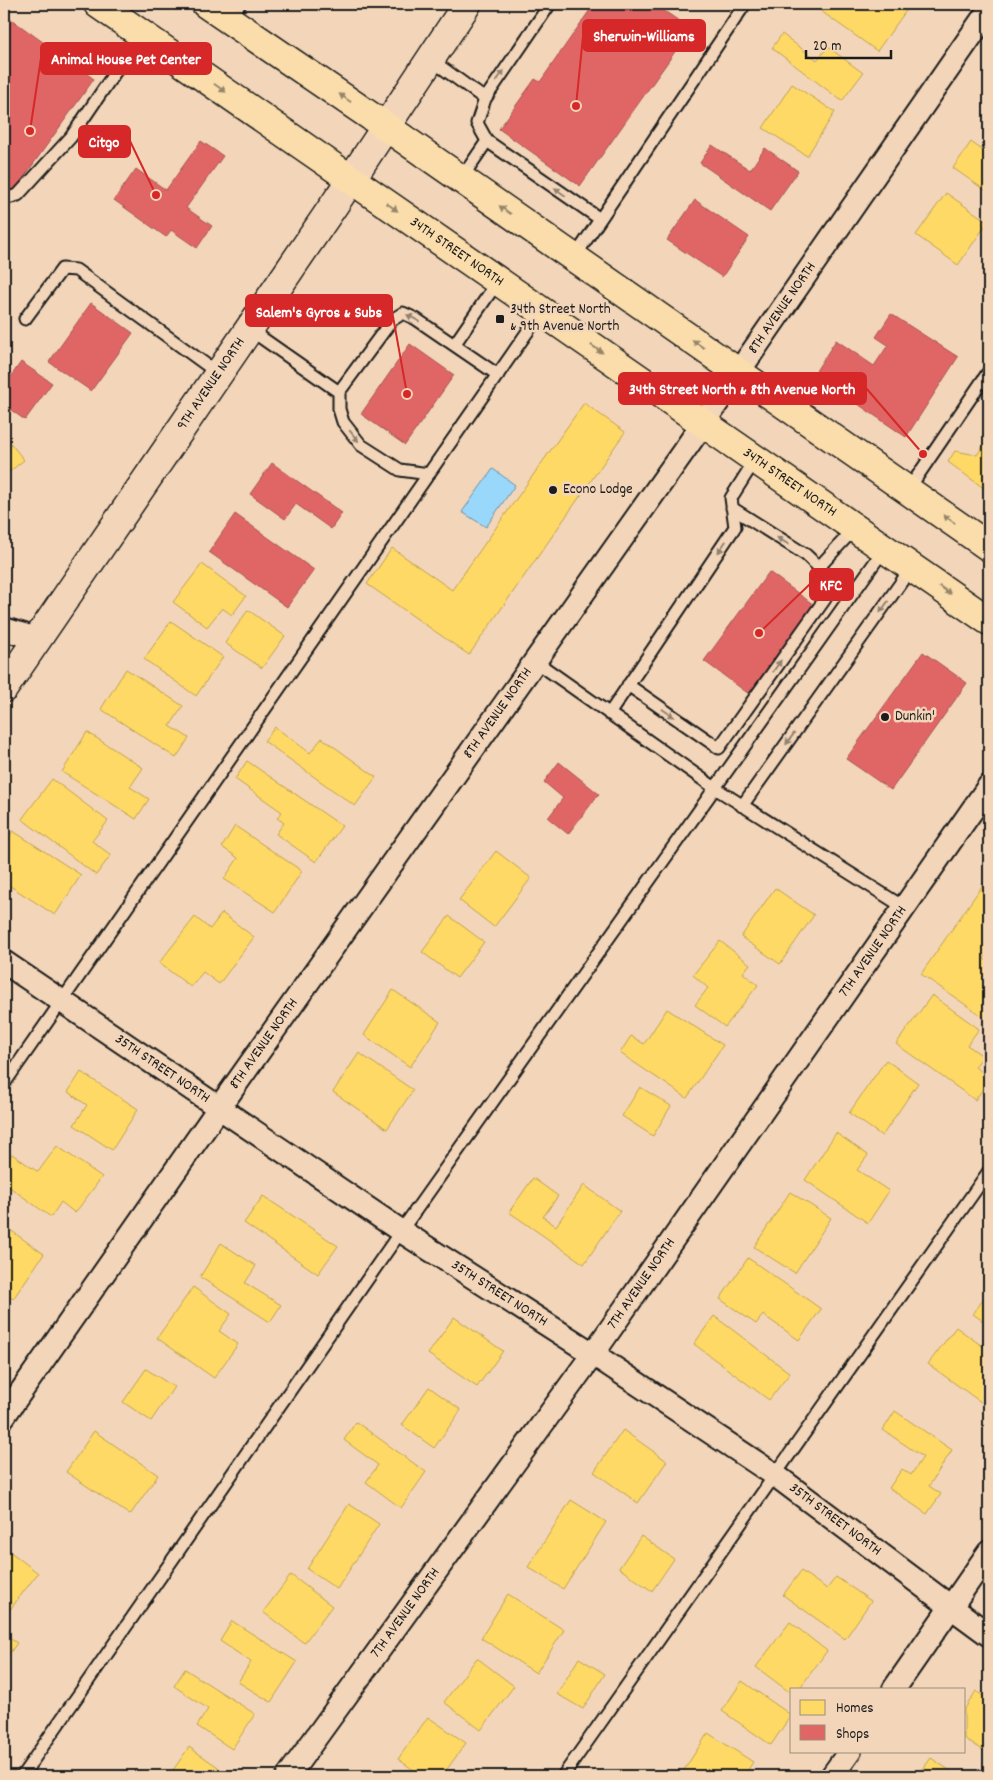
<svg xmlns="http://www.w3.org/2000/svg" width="993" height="1780" font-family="Dekko,sans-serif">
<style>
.water{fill:#9ad8fb;stroke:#688da2}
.homes{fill:#ffd966;stroke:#bba050}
.shops{fill:#e06666;stroke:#a55050}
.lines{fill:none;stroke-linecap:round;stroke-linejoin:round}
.service-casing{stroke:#1c1c1c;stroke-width:15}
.minor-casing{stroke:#1c1c1c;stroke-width:26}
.tertiary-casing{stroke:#1c1c1c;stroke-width:31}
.trunk-casing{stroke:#1c1c1c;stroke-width:31}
.service{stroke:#f3d6b9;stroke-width:11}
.minor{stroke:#f3d6b9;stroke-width:22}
.tertiary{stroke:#f3d6b9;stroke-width:28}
.trunk{stroke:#faddab;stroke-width:28}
.oneway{fill:#928272}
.oneway2{fill:#96866b}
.poi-dot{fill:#1c1c1c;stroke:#f3d6b9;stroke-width:2}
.labels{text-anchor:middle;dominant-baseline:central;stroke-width:5;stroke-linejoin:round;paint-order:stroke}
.street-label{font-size:15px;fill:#1c1c1c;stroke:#f3d6b9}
.poi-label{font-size:15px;fill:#1c1c1c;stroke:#f3d6b9;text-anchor:start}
.leader{fill:none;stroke:#d62828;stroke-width:2}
.callout-dot{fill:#d62828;stroke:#f3d6b9;stroke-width:2}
.callout{fill:#d62828;stroke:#d62828;stroke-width:2}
.callout-label{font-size:16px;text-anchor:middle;font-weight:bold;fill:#fff}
</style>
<rect width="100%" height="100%" fill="#f3d6b9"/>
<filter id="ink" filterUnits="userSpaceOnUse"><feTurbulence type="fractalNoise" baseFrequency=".02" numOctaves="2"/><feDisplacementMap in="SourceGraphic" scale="10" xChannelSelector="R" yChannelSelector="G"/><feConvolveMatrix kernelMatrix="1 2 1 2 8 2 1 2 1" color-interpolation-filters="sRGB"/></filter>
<g filter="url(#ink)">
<!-- water -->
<path class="water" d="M493,469L515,485L486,527L462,512Z"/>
<!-- homes -->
<path class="homes" d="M811,4H902L908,8L877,51Z
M782,34L817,60L828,47L863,73L842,101L772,48Z
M792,84L835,112L807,156L763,128Z
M971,142L989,155V193L953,168Z
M946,193L988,222L958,265L916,235Z
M584,403L625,432L469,655L367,584L392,548L452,590Z
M4,435L24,460L4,476Z
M989,437V492L948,462L955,451L977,455Z
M202,564L246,596L232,615L222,608L207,627L173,602Z
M248,610L285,636L262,668L225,643Z
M171,621L223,657L196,696L144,659Z
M126,669L183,706L170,726L189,738L176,758L101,709Z
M275,727L310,753L322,738L376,777L355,806L264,741Z
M87,732L143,768L130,787L149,799L136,819L62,772Z
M247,761L342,826L316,862L276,834L284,823L277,818L282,812L235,779Z
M52,779L108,821L92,841L111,855L96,875L22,819Z
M235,826L302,871L275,912L224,879L238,858L222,847Z
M13,831L81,875L55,915L4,882V845Z
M496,851L531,878L494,927L459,900Z
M989,876V951L984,959L989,962V1021L921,974Z
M775,888L814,915L780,964L741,937Z
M222,913L254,937L219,984L203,972L191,987L159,963L195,917L210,929Z
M449,916L484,942L457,978L422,952Z
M720,941L750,964L743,973L758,985L725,1027L695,1005L708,988L693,975Z
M393,990L440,1022L410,1067L364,1035Z
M932,995L979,1029L967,1045L983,1056L975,1067L989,1077V1081L975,1100L896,1044Z
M667,1009L723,1045L687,1098L620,1053L631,1036L644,1044Z
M359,1053L413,1090L387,1129L333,1092Z
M886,1060L918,1083L882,1136L849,1113Z
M81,1072L138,1109L112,1150L74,1125L87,1105L68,1092Z
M640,1087L671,1106L653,1136L622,1116Z
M836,1133L868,1155L857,1170L889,1191L868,1223L805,1180Z
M57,1146L102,1177L75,1213L61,1202L51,1217L4,1183V1165L12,1154L38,1172Z
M533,1178L558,1196L543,1217L556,1226L584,1185L620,1211L584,1264L509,1212Z
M790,1192L831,1218L795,1273L754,1247Z
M263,1196L338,1246L318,1274L244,1223Z
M6,1227L44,1254L13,1299L4,1292V1230Z
M221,1243L256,1266L245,1283L281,1305L270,1322L200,1277Z
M748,1258L821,1309L799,1340L763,1315L756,1324L720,1299Z
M193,1287L231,1314L219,1331L238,1344L214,1378L157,1338Z
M989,1291V1325L973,1314Z
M714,1316L790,1373L769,1400L694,1344Z
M454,1317L503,1351L477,1387L428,1354Z
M956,1327L989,1351V1408L928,1364Z
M146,1369L174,1387L151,1421L123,1402Z
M429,1387L461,1410L434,1448L402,1425Z
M895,1411L952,1450L929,1486L941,1494L927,1514L889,1488L902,1469L911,1475L923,1457L883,1430Z
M356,1422L426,1472L401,1508L366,1482L378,1465L344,1440Z
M623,1430L667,1461L638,1503L594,1472Z
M94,1431L158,1475L130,1515L66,1472Z
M571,1500L606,1522L563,1589L528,1567Z
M349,1504L379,1524L337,1589L307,1569Z
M641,1536L674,1559L652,1591L619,1568Z
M4,1547L38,1573L5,1616L4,1615Z
M801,1571L827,1589L836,1577L871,1601L845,1639L783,1595Z
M291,1575L332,1606L304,1643L263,1612Z
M508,1594L564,1630L536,1673L481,1638Z
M232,1621L297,1662L271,1702L238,1682L251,1662L220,1641Z
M790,1622L827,1651L799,1689H792V1694L756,1667Z
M4,1634L17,1643L4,1661Z
M477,1658L514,1686L481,1730L444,1702Z
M579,1658L605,1674L583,1709L557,1694Z
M185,1669L255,1714L232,1749L197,1726L208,1709L174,1686Z
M742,1681L791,1715L771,1745L722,1711Z
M976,1691L989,1700V1754L964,1738V1710Z
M428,1717L466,1743L442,1776H422L398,1759Z
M708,1733L753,1762L744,1776H680Z
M189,1747L218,1767L212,1776H169Z
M931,1758L958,1776H918Z"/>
<!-- shops -->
<path class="shops" d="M594,4H654L691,29L580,186L499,129L535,79L540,82Z
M4,14L94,79L14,191L4,184Z
M201,141L223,156L186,208L212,226L197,248L171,230L166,237L114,200L136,169L166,190Z
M712,145L750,170L765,148L798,171L770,211L700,163Z
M695,200L749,237L722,277L667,240Z
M91,303L133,333L91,391L49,362Z
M891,314L958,357L906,437L814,374L836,340L874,366L888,345L876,337Z
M410,344L454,375L405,445L361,414Z
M21,362L52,383L25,420L4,405V386Z
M272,463L342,513L331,529L296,504L285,519L250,494Z
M235,514L314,570L287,607L209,552Z
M769,572L814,605L749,694L704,661Z
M923,652L967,683L891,790L846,759Z
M559,762L599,794L568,834L548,818L563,798L544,782Z"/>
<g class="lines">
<defs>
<path id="service" d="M550,4L485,99L477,123L487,141L600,219
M229,20L240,4
M430,59L485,99
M461,179L487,141
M4,199L18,195L71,137L141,34
M574,258L745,4
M25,319L62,269L76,270L219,374
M249,329L339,392
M454,345L498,281
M429,474L400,470L361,445L343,422L339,409V392L392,320L403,313L416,319L498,375
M908,490L989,371
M819,567L855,528
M535,661L715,788L905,908
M628,685L719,748L825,599L827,575L806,555L732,508
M609,714L735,527L731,498L755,460
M742,806L912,567
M4,1084L542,311
M22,1776L401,1231L885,548
M563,1776L989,1171"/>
<g id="minor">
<path d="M4,629L37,639"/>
<path id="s1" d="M4,962L401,1231L593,1354L775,1475L951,1607L989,1635"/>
<path id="s2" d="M4,1416L219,1108L688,445L989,10"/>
<path d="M894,1689L989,1552"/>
<path id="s3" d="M288,1776L593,1354L989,786"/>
<path d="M832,1776L850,1751"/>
</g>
<g id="tertiary">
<path id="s4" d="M4,688L336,202L467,4"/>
</g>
<g id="trunk">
<path id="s5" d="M98,4L989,621"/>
<path d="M206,4L385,126L989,547"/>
</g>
</defs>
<!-- service casing -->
<use href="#service" class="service-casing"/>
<!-- minor casing -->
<use href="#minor" class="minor-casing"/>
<!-- tertiary casing -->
<use href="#tertiary" class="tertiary-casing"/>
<!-- trunk casing -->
<use href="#trunk" class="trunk-casing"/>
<!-- service -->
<use href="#service" class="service"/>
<!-- minor -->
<use href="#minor" class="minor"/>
<!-- tertiary -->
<use href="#tertiary" class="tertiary"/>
<!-- trunk -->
<use href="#trunk" class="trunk"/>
</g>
<!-- one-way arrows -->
<defs><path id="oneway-solid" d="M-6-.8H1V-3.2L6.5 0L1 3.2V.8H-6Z" transform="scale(1.25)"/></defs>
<g class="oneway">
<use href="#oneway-solid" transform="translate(500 76) rotate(-55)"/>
<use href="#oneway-solid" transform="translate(560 192) rotate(-145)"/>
<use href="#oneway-solid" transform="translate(413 318) rotate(-152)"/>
<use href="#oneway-solid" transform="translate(354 436) rotate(51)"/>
<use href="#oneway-solid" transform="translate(783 541) rotate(-148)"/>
<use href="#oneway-solid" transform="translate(722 547) rotate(124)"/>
<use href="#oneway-solid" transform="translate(884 607) rotate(126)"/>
<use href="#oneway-solid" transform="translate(777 666) rotate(-55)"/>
<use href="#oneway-solid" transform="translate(668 713) rotate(35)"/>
<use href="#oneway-solid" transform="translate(790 739) rotate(126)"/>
</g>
<g class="oneway2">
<use href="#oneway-solid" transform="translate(220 88) rotate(35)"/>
<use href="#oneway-solid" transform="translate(345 98) rotate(-145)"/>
<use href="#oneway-solid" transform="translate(392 207) rotate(35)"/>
<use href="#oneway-solid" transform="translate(505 210) rotate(-145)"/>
<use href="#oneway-solid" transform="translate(698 344) rotate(-145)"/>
<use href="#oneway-solid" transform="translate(597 349) rotate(34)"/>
<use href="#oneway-solid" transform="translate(949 519) rotate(-145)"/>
<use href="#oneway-solid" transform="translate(945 590) rotate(35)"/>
</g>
</g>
<!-- markers -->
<g class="poi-dot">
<rect x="495" y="314" width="10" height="10" rx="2.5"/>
<circle cx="553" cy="490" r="5"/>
<circle cx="885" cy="717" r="5"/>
</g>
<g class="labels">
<!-- street labels -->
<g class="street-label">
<text stroke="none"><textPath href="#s5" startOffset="436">34TH STREET NORTH</textPath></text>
<text stroke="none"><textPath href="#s2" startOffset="1354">8TH AVENUE NORTH</textPath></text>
<text stroke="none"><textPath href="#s4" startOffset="368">9TH AVENUE NORTH</textPath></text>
<text stroke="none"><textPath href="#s5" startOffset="841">34TH STREET NORTH</textPath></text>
<text stroke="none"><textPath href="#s2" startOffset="859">8TH AVENUE NORTH</textPath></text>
<text stroke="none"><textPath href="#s3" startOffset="1011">7TH AVENUE NORTH</textPath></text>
<text stroke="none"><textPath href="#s2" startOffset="454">8TH AVENUE NORTH</textPath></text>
<text stroke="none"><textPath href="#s1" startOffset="191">35TH STREET NORTH</textPath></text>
<text stroke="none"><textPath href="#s3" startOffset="606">7TH AVENUE NORTH</textPath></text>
<text stroke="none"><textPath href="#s1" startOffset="596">35TH STREET NORTH</textPath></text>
<text stroke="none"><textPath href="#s1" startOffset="1001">35TH STREET NORTH</textPath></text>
<text stroke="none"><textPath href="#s3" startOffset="201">7TH AVENUE NORTH</textPath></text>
</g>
<!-- poi labels -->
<g class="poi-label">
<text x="510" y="310">34th Street North<tspan x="510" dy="17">&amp; 9th Avenue North</tspan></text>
<text x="563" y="490">Econo Lodge</text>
<text x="895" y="717">Dunkin'</text>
</g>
</g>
<!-- callouts -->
<path class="leader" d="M576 106L583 36M30 131L41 58M156 195L130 141M407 394L392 311M923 454L866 388M759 633L810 584"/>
<g class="callout-dot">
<circle cx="576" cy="106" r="5"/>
<circle cx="30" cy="131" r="5"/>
<circle cx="156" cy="195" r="5"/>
<circle cx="407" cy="394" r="5"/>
<circle cx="923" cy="454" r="5"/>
<circle cx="759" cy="633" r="5"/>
</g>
<g class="callout">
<rect x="583" y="20" width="122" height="31" rx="5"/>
<rect x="41" y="43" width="170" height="31" rx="5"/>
<rect x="79" y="126" width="51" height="31" rx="5"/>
<rect x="246" y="295" width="146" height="31" rx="5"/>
<rect x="619" y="373" width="247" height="31" rx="5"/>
<rect x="810" y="569" width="43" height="31" rx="5"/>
</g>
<g class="callout-label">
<text x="644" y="41">Sherwin-Williams</text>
<text x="126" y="64">Animal House Pet Center</text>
<text x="104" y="147">Citgo</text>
<text x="319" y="317">Salem's Gyros &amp; Subs</text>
<text x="742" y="394">34th Street North &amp; 8th Avenue North</text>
<text x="831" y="590">KFC</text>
</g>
<!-- margin -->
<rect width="993" height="1780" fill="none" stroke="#f3d6b9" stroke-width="20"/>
<rect x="10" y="10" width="973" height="1760" fill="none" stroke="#1c1c1c" stroke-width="2" filter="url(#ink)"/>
<!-- legend -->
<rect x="790" y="1688" width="175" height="65" fill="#f3d6b9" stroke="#9d8c7a"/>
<rect x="800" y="1700" width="25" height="15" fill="#ffd966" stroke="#9d8c7a"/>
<text x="836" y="1712" font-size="15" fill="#1c1c1c">Homes</text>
<rect x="800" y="1725" width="25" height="15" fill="#e06666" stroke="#9d8c7a"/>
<text x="836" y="1738" font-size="15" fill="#1c1c1c">Shops</text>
<!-- scale -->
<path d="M806 50v8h85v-8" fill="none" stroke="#1c1c1c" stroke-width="2.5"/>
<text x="813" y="50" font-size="15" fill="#1c1c1c" stroke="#f3d6b9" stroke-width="4" paint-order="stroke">20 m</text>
</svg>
